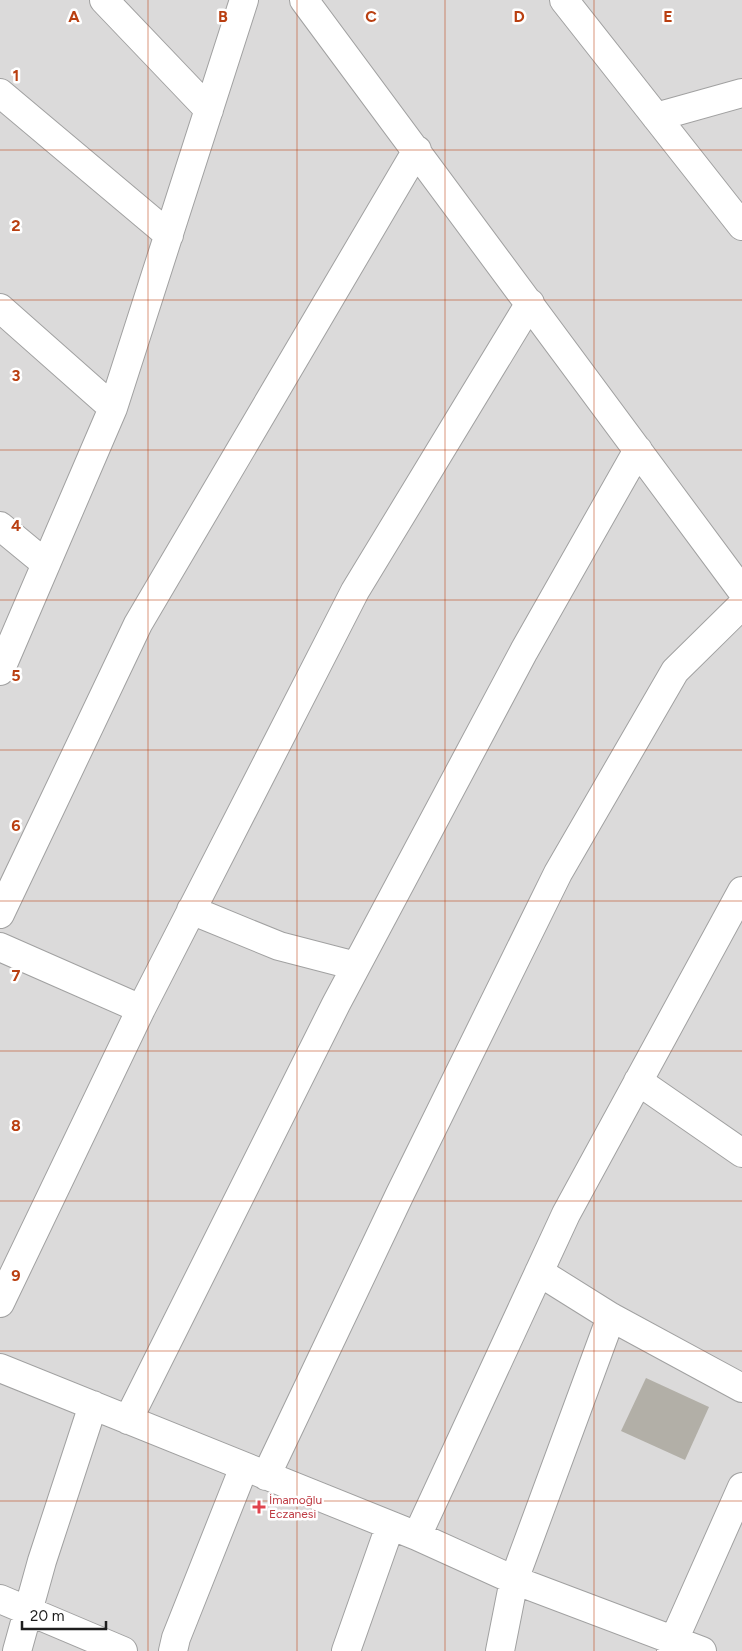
<svg xmlns="http://www.w3.org/2000/svg" width="742" height="1651" font-family="Figtree,sans-serif">
<style>
.residential{fill:#dbdada}
.building{fill:#b2afa7}
.lines{fill:none;stroke-linecap:round;stroke-linejoin:round}
.minor-casing{stroke:#a1a1a1;stroke-width:30}
.minor{stroke:#fff;stroke-width:28}
.grid{fill:none;stroke:#b93f11;stroke-width:1;stroke-opacity:0.55}
.health-dot{fill:#e0444e;stroke:#fff;stroke-width:2}
.labels{text-anchor:middle;dominant-baseline:central;stroke-width:5;stroke-linejoin:round;paint-order:stroke}
.health-label{font-size:12px;fill:#be3a42;stroke:#fff;text-anchor:start}
.grid-label{font-size:16px;text-anchor:middle;font-weight:bold;fill:#b93f11;stroke:#fff;stroke-width:5;stroke-linejoin:round;paint-order:stroke}
</style>
<rect width="100%" height="100%" fill="#edede4"/>
<!-- residential -->
<path class="residential" d="M0,0H742V1651H0Z"/>
<!-- building -->
<path class="building" d="M646,1378L709,1407L685,1460L621,1431Z"/>
<g class="lines">
<defs>
<path id="minor" d="M104,0L209,110
M304,0L742,591
M564,0L742,226
M0,93L169,235
M656,117L742,93
M0,308L113,408
M0,526L46,564
M0,671L113,408L244,0
M191,910L279,946L356,966
M0,914L138,624L417,150
M0,947L141,1009
M638,1081L742,1153
M539,1272L611,1317L742,1388
M0,1303L141,1009L355,591L530,303
M0,1368L417,1536L514,1580L702,1651
M128,1420L336,1004L524,651L638,450
M266,1476L400,1194L558,873L675,671L742,605
M417,1536L566,1214L742,891
M0,1599L123,1651
M17,1651L42,1561L93,1405
M173,1651L176,1638L244,1467
M346,1651L390,1526
M500,1651L514,1580L611,1317
M671,1651L674,1640L742,1487"/>
</defs>
<!-- minor casing -->
<use href="#minor" class="minor-casing"/>
<!-- minor -->
<use href="#minor" class="minor"/>
</g>
<!-- grid -->
<path class="grid" d="M148,0V1651M297,0V1651M445,0V1651M594,0V1651M0,150H742M0,300H742M0,450H742M0,600H742M0,750H742M0,901H742M0,1051H742M0,1201H742M0,1351H742M0,1501H742"/>
<!-- markers -->
<path class="health-dot" d="M256.5 1499.5h5v5h5v5h-5v5h-5v-5h-5v-5h5z"/>
<g class="labels">
<!-- health labels -->
<g class="health-label">
<text x="269" y="1500">İmamoğlu<tspan x="269" dy="14">Eczanesi</tspan></text>
</g>
</g>
<g class="grid-label">
<text x="74" y="22">A</text>
<text x="223" y="22">B</text>
<text x="371" y="22">C</text>
<text x="519" y="22">D</text>
<text x="668" y="22">E</text>
<text x="16" y="81">1</text>
<text x="16" y="231">2</text>
<text x="16" y="381">3</text>
<text x="16" y="531">4</text>
<text x="16" y="681">5</text>
<text x="16" y="831">6</text>
<text x="16" y="981">7</text>
<text x="16" y="1131">8</text>
<text x="16" y="1281">9</text>
</g>
<!-- scale -->
<path d="M22 1621v8h84v-8" fill="none" stroke="#1d1d1d" stroke-width="2.5"/>
<text x="30" y="1621" font-size="15" fill="#1d1d1d" stroke="#ffffff" stroke-width="4" paint-order="stroke">20 m</text>
</svg>
